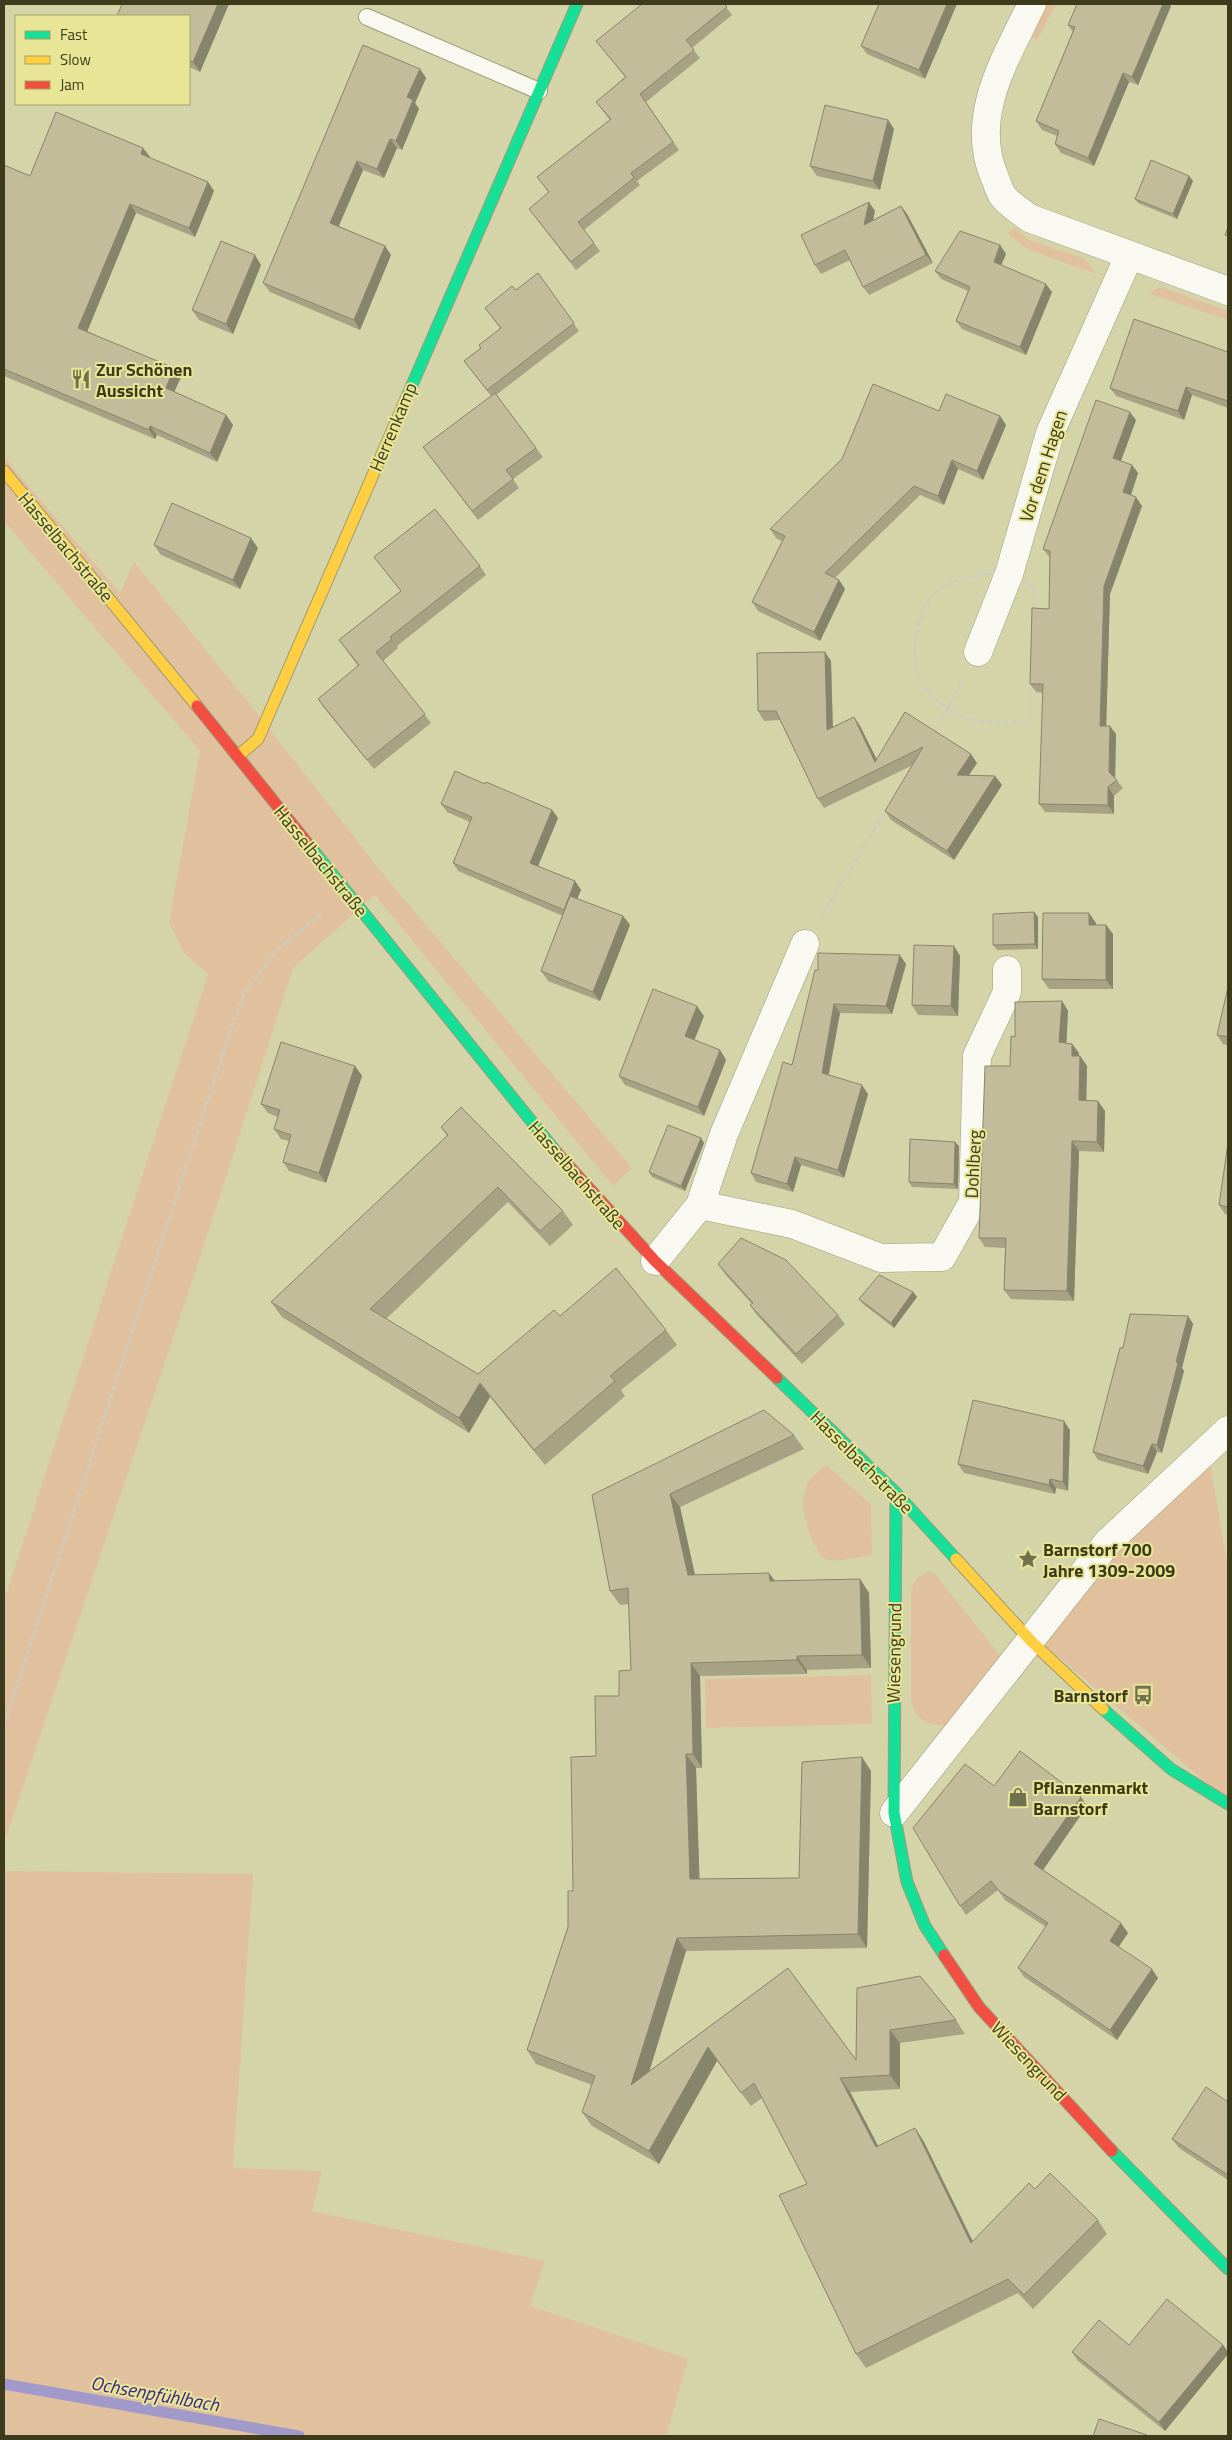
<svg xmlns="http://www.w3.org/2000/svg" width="1232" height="2440" font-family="'Titillium Web',sans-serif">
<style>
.green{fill:#e1c09d}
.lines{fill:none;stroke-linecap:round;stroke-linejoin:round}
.stream{stroke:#a099ca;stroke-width:11}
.lane-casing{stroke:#9c9b79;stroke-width:18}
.street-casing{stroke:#9c9b79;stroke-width:29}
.fast-casing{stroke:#9c9b79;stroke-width:13}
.slow-casing{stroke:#9c9b79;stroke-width:13}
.jam-casing{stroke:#9c9b79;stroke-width:13}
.path{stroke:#cdcdbf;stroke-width:3;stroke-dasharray:5 2.5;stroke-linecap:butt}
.lane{stroke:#f9f9f2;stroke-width:16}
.street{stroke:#f9f9f2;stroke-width:28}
.fast{stroke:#16e098;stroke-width:11}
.slow{stroke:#ffcf43;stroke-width:11}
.jam{stroke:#f24e42;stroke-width:11}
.wall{fill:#a8a285}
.shaded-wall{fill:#88846c}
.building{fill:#c3bc9b;stroke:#88846c}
.labels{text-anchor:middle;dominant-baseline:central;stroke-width:4;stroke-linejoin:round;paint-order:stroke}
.poi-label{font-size:18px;font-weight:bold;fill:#3d3b1b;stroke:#e8e696;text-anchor:start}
.street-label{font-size:18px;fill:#3d3b1b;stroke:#e8e696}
.water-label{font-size:19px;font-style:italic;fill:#3d258b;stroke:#e8e696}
</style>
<rect width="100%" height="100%" fill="#d5d4a9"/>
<!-- green -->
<path class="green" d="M1045,4H1056L1037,40L1028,35Z
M1014,227L1029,240L1085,259L1097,274L1029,250L1008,234Z
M1161,287L1228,311V320L1148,293Z
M4,457L120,593L134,562L253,708L387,879L632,1168L613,1186L375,895L293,968L195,1273L4,1843V1601L208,974L184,953L169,922L200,751L4,521Z
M1209,1455L1226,1558H1228V1801L1040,1641L1113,1545Z
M826,1465L871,1504L872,1555L837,1561L823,1559C810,1540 795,1504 809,1481C813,1475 821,1470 826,1465Z
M927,1572L934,1573L1000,1655L1001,1664L947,1726C926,1724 919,1723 911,1703V1591L916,1579Z
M871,1675L872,1724L706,1728L705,1679Z
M4,1871L253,1874L233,2168L322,2171L312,2211L545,2261L530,2306L688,2359L666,2436H4Z"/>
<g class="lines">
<!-- stream -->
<path class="stream" d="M4,2384L299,2436"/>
<defs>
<path id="lane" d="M367,17L539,91"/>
<path id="street" d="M1032,4C1006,58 968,117 995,178C997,183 999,190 1002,195C1008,204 1021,211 1029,218L1228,291
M978,652L1009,574L1050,433L1129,256
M700,1205L792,1224L881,1258L942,1257L973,1202L977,1056L1007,992V970
M655,1261L700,1205L724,1134L805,944
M894,1813L1108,1542L1228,1430"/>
<path id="fast" d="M406,399L577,4
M308,844L557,1153
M777,1378L896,1493L956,1559
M896,1493L894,1813L907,1882L925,1926L944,1955
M1103,1709L1171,1769L1228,1804
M1112,2151L1228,2269"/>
<path id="slow" d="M4,471L197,706
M238,756L258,739L406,399
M956,1559L1031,1641L1103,1709"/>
<path id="jam" d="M197,706L308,844
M557,1153L655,1261L777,1378
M944,1955L979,2007L1112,2151"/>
</defs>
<!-- lane casing -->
<use href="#lane" class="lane-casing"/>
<!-- street casing -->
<use href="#street" class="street-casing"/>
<!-- fast casing -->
<use href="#fast" class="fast-casing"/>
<!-- slow casing -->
<use href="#slow" class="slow-casing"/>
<!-- jam casing -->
<use href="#jam" class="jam-casing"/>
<!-- path -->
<path class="path" d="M986,574H1009L1034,586L1030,723C1015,722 977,723 965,718C951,711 935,701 925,688C906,665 916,607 939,589C952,580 971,577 986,574Z
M934,733L962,682
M823,914L887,809
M4,1726L227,1041L244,994L278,949L321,914"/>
<!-- lane -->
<use href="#lane" class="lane"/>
<!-- street -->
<use href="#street" class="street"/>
<!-- fast -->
<use href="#fast" class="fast"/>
<!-- slow -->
<use href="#slow" class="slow"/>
<!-- jam -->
<use href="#jam" class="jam"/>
</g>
<!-- wall -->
<path class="wall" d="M122,4H229L200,72L189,67V16Z
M724,4L732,15L692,48L700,58L646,102L679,150L637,181L640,185L584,230L600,251L576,270L529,209L549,193L537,177L610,120L596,102L625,77L596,41Z
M879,4L925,79L867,54L861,46Z
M1171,6L1138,85L1129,82L1094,166L1061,153L1055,144L1057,136L1042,130L1036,121L1073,32L1068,25Z
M420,69L426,78L415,103L419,109L402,150L397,148L384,178L363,170L339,226L385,246L391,255L360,330L270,292L263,283Z
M888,120L894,129L880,190L817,176L810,166Z
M143,148L150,157L149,158L208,182L214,191L195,237L136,213L87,331L181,377L174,392L226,415L233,425L217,462L157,435L155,439L4,376V165L30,176Z
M1189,176L1193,181L1177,219L1138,203L1135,199Z
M901,206L907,214L933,263L869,295L863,287L850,260L821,274L815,265L875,211L873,220Z
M1000,245L1006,254L1001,265L1052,292L1026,355L962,329L956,321L968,291L941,279L935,271Z
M261,265L233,334L199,320L192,310Z
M538,273L579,331L496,395L543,457L513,479L519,488L478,520L423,447L491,396L464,361L481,348L500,328L485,308L516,290Z
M1228,352V408L1192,395L1184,420L1116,396L1110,388Z
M939,411L1000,416L1006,425L983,480L958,469L944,505L920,495L835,578L839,580L845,589L820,641L758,611L752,602L782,541L776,538L770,529Z
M1136,420L1121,461L1132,465L1138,473L1131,495L1142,506L1110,594L1106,726L1116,734L1115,778L1123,788L1114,796V814L1045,812L1039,804L1043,693L1036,692L1030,684L1049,609L1050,558L1043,549Z
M154,545L258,548L240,589L161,555Z
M374,557L480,566L486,575L397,646L398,648L383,661L431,723L374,769L324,708L318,699L358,666L339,640L401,591Z
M831,661L833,727L854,717L860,726L877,760L905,712L977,763L969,775L995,776L1002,785L954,860L891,820L885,811L913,765L824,808L818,799L780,720L764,721L758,711Z
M485,784L552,810L558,818L538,866L575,881L581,890L577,899L623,916L630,925L600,1001L548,981L541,971L563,916L458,871L453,863L470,822L447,812L441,804Z
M1034,912L1038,917V949L997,950L993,945Z
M1096,923V925H1106L1113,934V989H1049L1042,979Z
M954,946L960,956L958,1016L918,1015L912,1005Z
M906,964L892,1014L840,1013L829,1075L868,1094L844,1178L801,1165L793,1192L756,1182L751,1173L792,1065L818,970Z
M1228,987V1045L1223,1044L1217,1035Z
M1062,1001L1068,1011L1066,1043L1072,1044L1079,1053V1056H1080L1087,1066L1086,1101H1098L1105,1111L1104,1152L1079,1151L1074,1301L1011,1299L1004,1290L1005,1248L985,1247L979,1238L1010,1066L1015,1037Z
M704,1016L694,1040L720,1050L726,1060L704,1116L625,1085L619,1076Z
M355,1066L362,1076L326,1183L289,1171L283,1162L289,1141L281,1139L274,1129L278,1117L268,1113L261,1104Z
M441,1127L563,1211L573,1225L550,1246L508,1202L386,1319L478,1374L560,1316L666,1330L677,1345L621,1390L625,1396L545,1465L490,1397L469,1433L282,1317L271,1302L447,1136Z
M701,1138L704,1143L685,1191L652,1177L649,1172Z
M1228,1143V1215L1225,1214L1219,1205Z
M959,1146L958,1189L912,1187L909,1182Z
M718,1264L838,1315L845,1324L802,1364L757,1315L750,1305L752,1304L725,1274Z
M913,1292L917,1297L894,1328L863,1304L859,1299Z
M1188,1316L1193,1324L1182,1368L1184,1371L1162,1453L1157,1452L1148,1474L1098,1460L1093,1452L1123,1348Z
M1070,1430L1068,1491L1056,1488L1055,1494L964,1473L958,1464Z
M794,1435L804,1449L680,1507L695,1575L769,1573L775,1581L860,1579L869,1593L871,1668L807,1670V1674L700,1676L702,1768H696L699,1879L799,1878L871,1771L867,1948L686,1951L649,2071L788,1968L856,2060L857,1988L956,2020L965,2034L900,2043V2089L850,2092L878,2146L915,2128L924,2142L973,2241L1035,2189L1098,2220L1107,2234L1033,2309L1018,2293L866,2368L856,2354L807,2184L762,2098L751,2106L717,2061L659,2164L592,2126L582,2112L592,2085L536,2064L527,2050L568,1927L573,1891L596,1756L619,1696L631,1670L629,1604L620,1605L610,1591L592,1495Z
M994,1786L1087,1806L1043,1870L1128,1933L1119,1947L1158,1978L1117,2040L1024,1977L1018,1968L1046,1927L1005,1900L998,1890L966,1915L960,1906Z
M1228,2102V2180L1179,2148L1172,2139Z
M1129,2345H1223L1228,2352V2354L1165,2431L1078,2361L1072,2352Z"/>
<!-- shaded-wall -->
<path class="shaded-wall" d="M218,4H229L200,72L193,62Z
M947,4H957L925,79L919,70Z
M1163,4H1170L1171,6L1138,85L1132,77Z
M420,69L426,78L415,103L419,109L402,150L396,141L407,97Z
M1123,73L1129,82L1094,166L1088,158Z
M888,120L894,129L880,190L873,181Z
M390,139L397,148L384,178L377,169Z
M143,148L150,157L147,163L141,154Z
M357,161L363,170L336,232L330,223Z
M1189,176L1193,181L1177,219L1173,214Z
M208,182L214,191L195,237L189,228Z
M869,202L875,211L870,233L864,225Z
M130,204L136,213L85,337L78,328Z
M901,206L907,214L933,263L926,255Z
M1000,245L1006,254L999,270L994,262Z
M385,246L391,255L360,330L354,320Z
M255,255L261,265L233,334L226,324Z
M1046,284L1052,292L1026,355L1020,347Z
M174,368L181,377L172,397L166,388Z
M1186,387L1192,395L1184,420L1178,411Z
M1130,412L1136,420L1119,466L1113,458Z
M226,415L233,425L217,462L210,453Z
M1000,416L1006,425L983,480L977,471Z
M150,426L157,435L155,439L149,430Z
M952,460L958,469L944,505L938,496Z
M1132,465L1138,473L1129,501L1123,492Z
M1136,497L1142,506L1110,594L1106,734L1100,726L1104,586Z
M251,538L258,548L240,589L233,580Z
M839,580L845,589L820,641L814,632Z
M825,652L831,661L833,740L827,730Z
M854,717L860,726L881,768L875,762Z
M1110,726L1116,734L1115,781L1109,772Z
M971,754L977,763L963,784L957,775Z
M995,776L1002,785L954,860L947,851Z
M1108,787L1114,796V814L1108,805Z
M552,810L558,818L536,871L530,863Z
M575,881L581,890L569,918L564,910Z
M1034,912L1038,917V949L1035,944Z
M1089,913L1096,923V934L1089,925Z
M623,916L630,925L600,1001L593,992Z
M1106,925L1113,934V989L1106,980Z
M954,946L960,956L958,1016L951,1006Z
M900,955L906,964L892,1014L886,1006Z
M1062,1001L1068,1011L1066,1052L1059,1042Z
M834,1004L840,1013L827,1082L822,1073Z
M697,1006L704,1016L692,1046L685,1036Z
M1072,1044L1079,1053V1066L1072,1056Z
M720,1050L726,1060L704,1116L698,1107Z
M1080,1056L1087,1066L1086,1110L1079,1100Z
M355,1066L362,1076L326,1183L319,1173Z
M862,1085L868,1094L844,1178L838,1170Z
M1098,1101L1105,1111L1104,1152L1097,1142Z
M701,1138L704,1143L685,1191L681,1186Z
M1072,1141L1079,1151L1074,1301L1067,1291Z
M955,1142L959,1146L958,1189L954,1184Z
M795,1157L801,1165L793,1192L787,1184Z
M913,1292L917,1297L894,1328L891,1323Z
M1188,1316L1193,1324L1182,1368L1184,1371L1162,1453L1157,1445L1176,1362Z
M480,1383L490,1397L469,1433L459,1418Z
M1064,1421L1070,1430L1068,1491L1063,1482Z
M1152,1444L1157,1452L1148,1474L1143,1466Z
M1050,1479L1056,1488L1055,1494L1049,1485Z
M670,1494L680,1507L698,1589L688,1575Z
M769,1573L779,1587L770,1581Z
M860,1579L869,1593L871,1668L862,1655Z
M797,1656L807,1670V1674L797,1660Z
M691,1663L700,1676L702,1768L693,1754Z
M686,1754L696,1768L700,1893L690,1879Z
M862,1757L871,1771L867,1948L858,1934Z
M1081,1797L1087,1806L1041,1873L1034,1864Z
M1121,1923L1128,1933L1116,1950L1110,1941Z
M677,1938L686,1951L641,2099L631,2085Z
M1152,1969L1158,1978L1117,2040L1110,2030Z
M890,2030L900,2043V2089L890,2075Z
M708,2047L717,2061L659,2164L649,2151Z
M840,2078L850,2092L886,2161L876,2147Z
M915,2128L924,2142L980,2257L971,2243Z
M1223,2345L1228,2352V2354L1165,2431L1159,2422Z"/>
<!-- building -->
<path class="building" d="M122,4H218L193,62L189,60V16H117Z
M642,4H724L727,7L686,40L694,50L640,94L673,142L631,173L634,178L578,222L594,243L571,262L529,209L549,192L537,177L611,119L596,102L626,77L596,41Z
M879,4H947L919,70L861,46Z
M1077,4H1163L1132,77L1123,73L1088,158L1055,144L1059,131L1036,121L1075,27L1068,25Z
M363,45L420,69L407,97L413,100L396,141L390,139L377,169L357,161L330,223L385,246L354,320L263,283Z
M825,105L888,120L873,181L810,166Z
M56,112L143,148L141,154L208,182L189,228L130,204L78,328L174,368L166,388L226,415L210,453L150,426L149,430L4,369V165L30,176Z
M1151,160L1189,176L1173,214L1135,199Z
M869,202L864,225L901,206L926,255L863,287L845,250L815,265L801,235Z
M1228,227V236L1225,235Z
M960,231L1000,245L994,262L1046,284L1020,347L956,321L970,287L935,271Z
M221,241L255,255L226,324L192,310Z
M538,273L574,323L487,390L464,361L481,348L479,345L501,328L485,308L512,286L516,290Z
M1134,319L1228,352V401L1186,387L1178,411L1110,388Z
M873,384L939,411L946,394L1000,416L977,471L952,460L938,496L914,486L825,573L839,580L814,632L752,602L785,536L770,529L842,459Z
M495,393L536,448L506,470L513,479L472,511L423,447Z
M1096,400L1130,412L1113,458L1132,465L1123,492L1136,497L1104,586L1100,726H1110L1109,772L1117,780L1108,787V805L1039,804L1043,684H1030L1032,608L1049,609L1050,551L1043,549Z
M172,503L251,538L233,580L154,545Z
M435,509L480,566L390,637L392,639L376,652L425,714L367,760L318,699L359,665L339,640L401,591L374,557Z
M825,652L827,730L854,717L875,762L905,712L971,754L957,775L995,776L947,851L885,811L923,747L818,799L776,711H758L757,653Z
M455,771L485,784L486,782L552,810L530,863L575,881L564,910L453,863L472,817L441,804Z
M570,896L623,916L593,992L541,971Z
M1034,912L1035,944L993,945V914Z
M1043,913H1089V925H1106V980L1042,979Z
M914,945L954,946L951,1006L912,1005Z
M818,953L900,955L886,1006L834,1004L822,1073L862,1085L838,1170L795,1157L787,1184L751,1173L783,1062L792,1065L815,970H818Z
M1228,987V1037L1217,1035Z
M653,989L697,1006L685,1036L720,1050L698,1107L619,1076Z
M1062,1001L1059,1042L1072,1044V1056H1080L1079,1100L1098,1101L1097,1142L1072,1141L1067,1291L1004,1290L1006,1238H979L985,1066H1010L1011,1036L1015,1037V1002Z
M281,1042L355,1066L319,1173L283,1162L291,1135L274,1129L280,1110L261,1104Z
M461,1107L563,1211L540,1231L498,1187L370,1309L478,1374L554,1310L560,1316L616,1268L666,1330L610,1376L615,1381L534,1450L480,1383L459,1418L271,1302L448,1135L441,1127Z
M668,1125L701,1138L681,1186L649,1172Z
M910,1139L955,1142L954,1184L909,1182Z
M1228,1143V1207L1219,1205Z
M741,1238L786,1260L838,1315L796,1354L750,1305L753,1303L718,1264Z
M879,1275L913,1292L891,1323L859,1299Z
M1130,1314L1188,1316L1176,1362L1178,1363L1157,1445L1152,1444L1143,1466L1093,1452L1120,1348H1123Z
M973,1400L1064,1421L1063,1482L1050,1479L1049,1485L958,1464Z
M764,1410L794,1435L670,1494L688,1575L769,1573L770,1581L860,1579L862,1655L797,1656V1660L691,1663L693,1754H686L690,1879L799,1878L802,1762L862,1757L858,1934L677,1938L631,2085L788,1968L856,2060L857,1988L920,1976L956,2020L890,2030V2075L840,2078L876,2147L915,2128L971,2243L1029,2183L1035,2189L1050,2173L1098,2220L1024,2295L1008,2279L856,2354L779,2195L807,2184L754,2083L741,2093L708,2047L649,2151L582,2112L595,2076L527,2050L568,1927V1891H573L571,1757L596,1756L595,1696H619V1671L631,1670L628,1588L610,1591L592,1495Z
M1020,1751L1081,1797L1034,1864L1121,1923L1110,1941L1152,1969L1110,2030L1018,1968L1048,1923L999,1891L991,1881L960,1906L913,1828L965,1764L994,1786Z
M1206,2087L1228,2102V2175L1172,2139Z
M1167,2299L1223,2345L1159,2422L1072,2352L1099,2320L1129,2345Z
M1099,2419L1147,2435L1146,2436H1093Z"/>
<!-- icons -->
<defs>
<symbol id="restaurant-bare" viewBox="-9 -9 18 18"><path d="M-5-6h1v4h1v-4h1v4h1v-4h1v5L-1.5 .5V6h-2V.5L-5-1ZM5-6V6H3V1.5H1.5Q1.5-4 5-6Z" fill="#72714d" stroke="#e8e696" stroke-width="2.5" paint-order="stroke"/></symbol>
<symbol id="sight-bare" viewBox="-9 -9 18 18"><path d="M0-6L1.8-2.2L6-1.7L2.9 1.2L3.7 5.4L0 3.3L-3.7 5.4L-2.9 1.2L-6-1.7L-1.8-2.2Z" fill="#72714d" stroke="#e8e696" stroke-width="2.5" paint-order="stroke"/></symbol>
<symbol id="bus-bare" viewBox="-9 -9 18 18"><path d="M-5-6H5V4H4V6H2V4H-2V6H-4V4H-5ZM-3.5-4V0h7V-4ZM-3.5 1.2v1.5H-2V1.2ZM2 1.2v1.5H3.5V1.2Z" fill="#72714d" stroke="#e8e696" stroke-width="2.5" paint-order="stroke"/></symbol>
<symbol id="shop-bare" viewBox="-9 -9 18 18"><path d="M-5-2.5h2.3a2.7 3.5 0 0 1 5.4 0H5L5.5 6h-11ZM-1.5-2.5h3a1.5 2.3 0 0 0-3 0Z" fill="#72714d" stroke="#e8e696" stroke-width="2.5" paint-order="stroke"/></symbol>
</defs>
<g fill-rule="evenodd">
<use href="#restaurant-bare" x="67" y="365" width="28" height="28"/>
<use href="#sight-bare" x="1014" y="1545" width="28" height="28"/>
<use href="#bus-bare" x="1129" y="1681" width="28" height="28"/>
<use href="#shop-bare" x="1004" y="1783" width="28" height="28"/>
</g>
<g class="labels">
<!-- poi labels -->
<g class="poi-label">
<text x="96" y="369">Zur Schönen<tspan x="96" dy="21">Aussicht</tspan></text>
<text x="1043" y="1549">Barnstorf 700<tspan x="1043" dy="21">Jahre 1309-2009</tspan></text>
<text x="1128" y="1695" text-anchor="end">Barnstorf</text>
<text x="1033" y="1787">Pflanzenmarkt<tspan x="1033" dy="21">Barnstorf</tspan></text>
</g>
<!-- street labels -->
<g class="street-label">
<text transform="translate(393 427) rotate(-67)">Herrenkamp</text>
<text transform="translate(1043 466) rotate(-72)">Vor dem Hagen</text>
<text transform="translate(66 547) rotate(50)">Hasselbachstraße</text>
<text transform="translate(321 861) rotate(51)">Hasselbachstraße</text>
<text transform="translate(973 1164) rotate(-87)">Dohlberg</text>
<text transform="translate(577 1175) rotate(49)">Hasselbachstraße</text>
<text transform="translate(862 1462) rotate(45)">Hasselbachstraße</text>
<text transform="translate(894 1653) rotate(-89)">Wiesengrund</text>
<text transform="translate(1029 2061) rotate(47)">Wiesengrund</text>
</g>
<!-- water labels -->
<g class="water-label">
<text transform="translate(155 2393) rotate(10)">Ochsenpfühlbach</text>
</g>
</g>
<!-- border -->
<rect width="1232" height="2440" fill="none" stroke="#3d3b1b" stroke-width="10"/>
<!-- legend -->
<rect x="15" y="15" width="175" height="90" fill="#e8e696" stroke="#a4a265"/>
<rect x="25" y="31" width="25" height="8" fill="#16e098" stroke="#a4a265"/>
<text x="60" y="40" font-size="15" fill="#3d3b1b">Fast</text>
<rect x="25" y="56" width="25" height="8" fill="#ffcf43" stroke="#a4a265"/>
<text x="60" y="65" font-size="15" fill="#3d3b1b">Slow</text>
<rect x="25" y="81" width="25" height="8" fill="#f24e42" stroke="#a4a265"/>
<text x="60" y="90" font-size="15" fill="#3d3b1b">Jam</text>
</svg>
